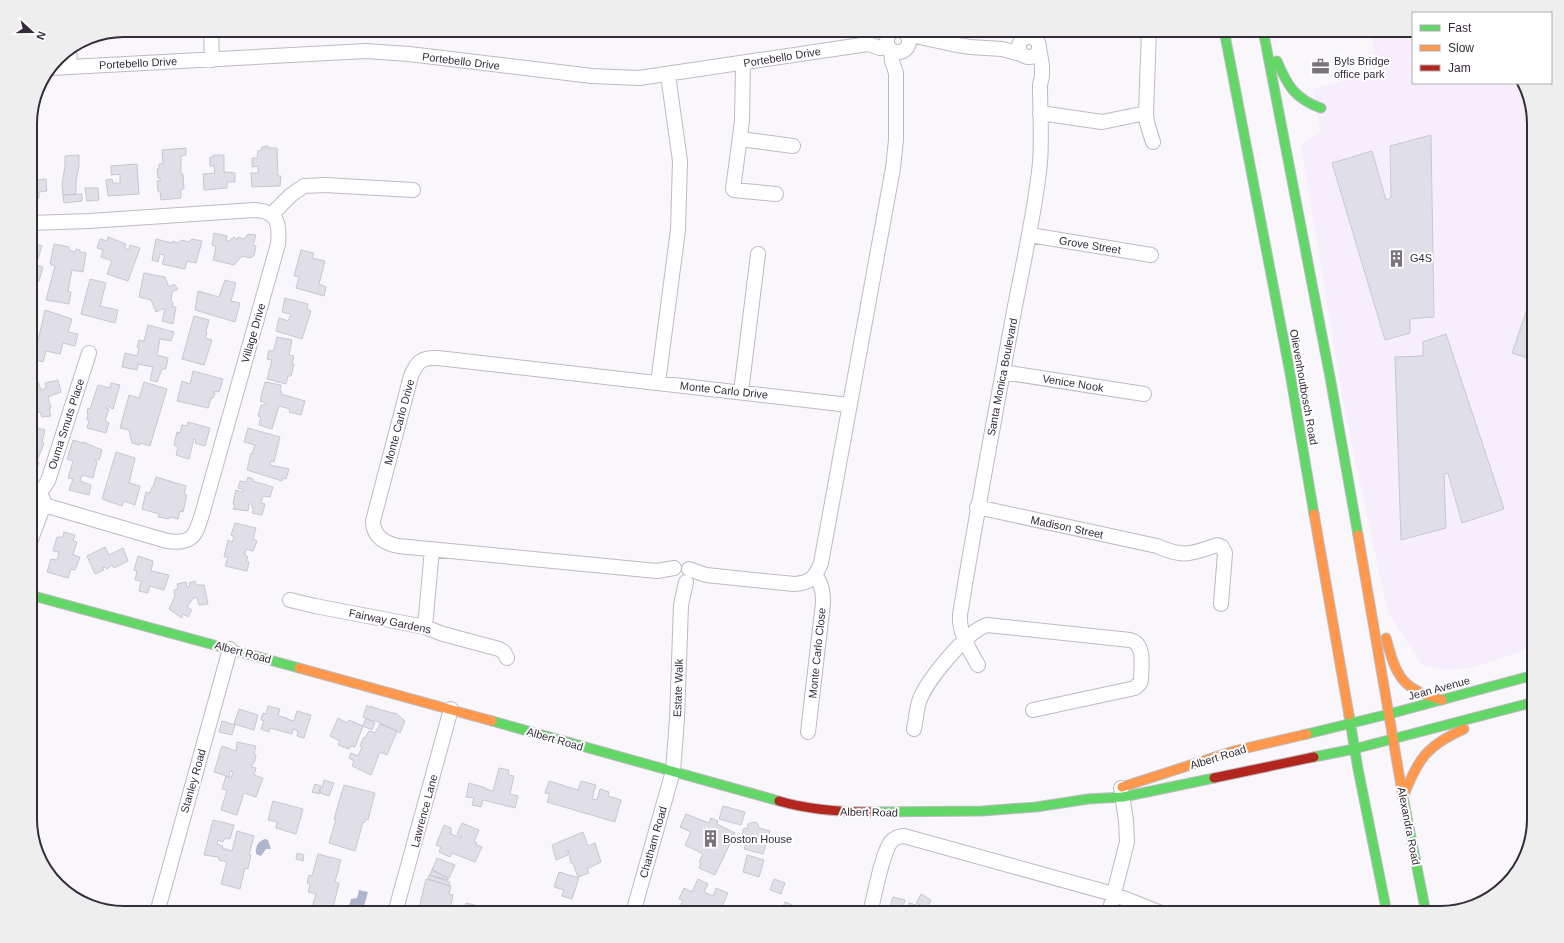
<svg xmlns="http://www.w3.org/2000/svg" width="1564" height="943" font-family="Arial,sans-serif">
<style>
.built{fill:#f7eefd}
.water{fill:#adb6cd}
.building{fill:#e0dee6;stroke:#c8c7cf}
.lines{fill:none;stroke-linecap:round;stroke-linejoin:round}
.street-casing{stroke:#bfbac2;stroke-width:16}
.fast-casing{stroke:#bfbac2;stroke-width:11}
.slow-casing{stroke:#bfbac2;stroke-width:11}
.jam-casing{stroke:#bfbac2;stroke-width:11}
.street{stroke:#fefefe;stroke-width:14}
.fast{stroke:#63d668;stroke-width:9}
.slow{stroke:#ff974d;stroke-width:9}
.jam{stroke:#b3261e;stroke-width:9}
.labels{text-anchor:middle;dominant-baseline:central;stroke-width:4;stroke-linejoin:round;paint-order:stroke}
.street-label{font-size:11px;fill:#342c38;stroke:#fff}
.poi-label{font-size:11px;fill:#342c38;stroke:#fff;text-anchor:start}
.rim{fill:none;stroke:#342c38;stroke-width:2}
</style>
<rect width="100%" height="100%" fill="#f9f7fb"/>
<!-- built -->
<path class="built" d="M1370,30H1413V83H1523L1534,118V647L1472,668L1446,670L1422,665L1388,613L1343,402L1301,144L1320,132L1313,89L1378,70Z"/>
<!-- water -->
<path class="water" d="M265,839L268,840L271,849H266L261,856L256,854C255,847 258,841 265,839Z
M359,890L368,892L364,906L360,909L349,906L351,899L357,898Z"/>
<!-- building -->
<path class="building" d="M1431,135L1434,317L1410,319V333L1385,340L1332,163L1372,151L1386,200L1391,198L1390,146Z
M268,146V148H277L278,176H281L280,186L252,187L251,173H258V166L252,167V158H257L258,151L262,150V147Z
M186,148V155L181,156V174H183L184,189H181V198L161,200L160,191H158L157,181H160V177L158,178L157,169H159V164H163L162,150Z
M79,155V166L76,182V194L63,195L62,184L65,166V156Z
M213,155H224V172L235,173V182H227V188L204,190L203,174L215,173L214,166H210V157H214Z
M137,164L139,194L108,196L106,180L112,179L113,183H120V174L111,175V166Z
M30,169H37V180L46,179L47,191L39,192V198H34V202H30Z
M85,188H98L99,200L87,201Z
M82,194V201L64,203L63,195Z
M214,233L227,236L226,241H229L234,237L237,240L238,237L244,239L248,234L256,235L253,245L256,246L254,256H252L251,258L242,256L234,265L213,260L216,247L212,245Z
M108,237L126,244L125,248L129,250L130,245L140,248L128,281L107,274L112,261L101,257L103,250L97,248L100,239L107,241Z
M156,239L172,243L173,241L178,243L182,240L188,242L192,239L202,241L196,263L187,261L185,269L162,264L165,255L160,254L158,262L152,260Z
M30,242L42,246L36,265L43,267L39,281L31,279L30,282Z
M54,244L69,247V250L75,252L76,249L80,250V252L86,253L83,272L72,270L68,291L71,292L69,304L46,300L55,266L50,264Z
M301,250L314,253L312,258L325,261L319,284L326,287L324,296L296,288L299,277L294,276Z
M144,273L165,277L169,287L174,284L178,289L172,292L171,300L173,303L172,307H176L173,324L162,321L165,309H162L156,312L151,300L139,297Z
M90,279L106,283L100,306L118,310L115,323L81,314Z
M225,280L236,283L231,301L240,303L235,322L195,310L198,291L219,297Z
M1534,289V360L1512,353Z
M285,298L308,304L307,309L311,311L302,339L276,331L279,318L288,321L291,314L282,312Z
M45,310L72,319L68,332L78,334L75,346L63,343L60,354L46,351L43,362L30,358V356L33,344L37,345Z
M194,316L209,320L206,332L207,333L205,338L212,340L204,365L182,359Z
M148,325L174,332L171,341L160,339L157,355L168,358L166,369H162L157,382L150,380L153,367L138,364L137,370L122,367L125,353L137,356L139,348L137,347L139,340L144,341Z
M1446,334L1504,509L1462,523L1448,473L1444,474L1446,528L1401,540L1395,357L1423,356V342Z
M277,337L292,340L289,355L294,356L292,364H294L291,376H288L286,384L267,379L272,360L267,359L269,350L273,352Z
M193,371L223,379L219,392L213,391V392L215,393L213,398H211L208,408L177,401L182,381L190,384Z
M58,380L61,392L48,397L51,408H49L51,416L42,417L40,412L31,414L30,384L38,382L41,390L46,388L45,383Z
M144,382L167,389L150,446L140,443V445L132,443L129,430L120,428L129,395L139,398Z
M265,382L281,385L280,391L282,392L281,394L305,401L301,415L289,412L290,409L279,406L272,429L259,425L261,417L258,416L261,405H266V403L260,401Z
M111,383L120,385L113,409L107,406L106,409H109L105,421L109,423L106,433L87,428L89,421L87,420L88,414L87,413L88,408L90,409L98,385L110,388Z
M188,422L210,428L205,446L195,443L196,440L194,439L189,459L176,455L178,447L174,445L177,432L180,433L182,425L187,426Z
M30,426L45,430L42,442L44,443L37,461L39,462L37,469H34V472L32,471L30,473Z
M248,428L280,437L274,462L271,461L270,465L289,469L286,479L283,478L282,481L247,470L251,453L252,454L255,445L244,442Z
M73,440L83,443V442L102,450L99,460H95V461L97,462L93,478L82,475L80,481L91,485L89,495L69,490L73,479L68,478L73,461L67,459Z
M116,452L135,458L129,483L140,486L135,505L124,501L122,506L102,499Z
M156,477L186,486L184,494L187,495L183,512L180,511L178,519L170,517L169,519L158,517L159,514L142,509L146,492L150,493L152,487H153Z
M248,477L253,479V481L273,487L270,497L263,496L261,503L265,504L262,515L252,513L254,508H252V504H249L248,511L233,509L235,505L233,504L236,490L243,492L244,490L238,488L240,481L246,482Z
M235,523L256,528L253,539L257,541L253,551L246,549L245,555L248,557L246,561L249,562L247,571L225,566L228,557H224L228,540L232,542L234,537L231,535Z
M64,532L75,535L73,541L77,542L73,555L80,557L75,570L71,569L68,578L47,572L51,559L57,560L59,552L53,551L57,537H63Z
M105,547L109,555L123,548L128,561L114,568L112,565L107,569L105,567L102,568L104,570L95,574L87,556Z
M138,556L153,561L151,571L169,575L164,590L150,586L148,593L139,591L141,581L135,580L137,571L134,570Z
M195,581L196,585H204L208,604L199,605L197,597L192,599V600L187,607L192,610L188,617L183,614L182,618L169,609L175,596L174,590L178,589L177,584L186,582L187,587H190L189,583Z
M367,705L370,708V706L378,709L397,714L405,721L400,733L376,721H372L363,717Z
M268,706L280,709L278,716L287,718V719L294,721L297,711L311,715L304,738L297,736L298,731L293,729L292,734L270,728L269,732L261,729L264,721L261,720L263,713L266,714Z
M239,709L258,715L254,730L234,724Z
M338,718L347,723L349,720L363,726L355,747L351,746L349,749L338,745L340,741L330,736Z
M366,718L375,723L372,730L363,726Z
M222,721L235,725L232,735L219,732Z
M380,724L397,731L387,755L380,752L371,775L352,766L354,761L349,758L351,753L358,756L362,747L360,746L364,737L365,738L369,731L375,733Z
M237,742L256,746L254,754L256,755L255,761L251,767L256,768L254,775L263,778L256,797L244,793L237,815L221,810L227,790L222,789L226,776L231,778L233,772L230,771L229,777L214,772L222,746L236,751Z
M499,768L509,770L508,775L514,776L510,794L518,796L515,808L483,800L481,807L472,805L474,798L466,797L469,783L486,788V789L493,791Z
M324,780L334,783L329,796L320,793V789L319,794L312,792L315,784L321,786L320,788H322Z
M549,781L578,790L581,781L596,785L592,799L597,800L600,789L609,792L608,796L621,800L615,822L547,802L550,794L545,793Z
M344,785L375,793L368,820L366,819L365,822H363L355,851L329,843L336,819H334Z
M273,801L303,809L296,834L276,828L277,822L268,820Z
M723,806L745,812L741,825L719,819Z
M686,814L709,823L711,818L718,821L717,824L735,833L715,875L699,868L701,863L699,862L703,854L685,845L691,832L680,827Z
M213,820L234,825L230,839L225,838L223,842L218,840L217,844L223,846L222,848L232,851L237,831L254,836L249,855H251L248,869L245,868L240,889L221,884L227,862L219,860L218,857L204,855Z
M754,822L757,823L759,828L770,831L763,854L744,849L748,836L742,834L744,828L747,829L748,824Z
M462,823L479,830L474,842L477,843L476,845L482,847L475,862L452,853L450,857L439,852L441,847L436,845L444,825L451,828V834L461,838L462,837L457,834Z
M583,832L588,846L595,843L601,862L587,869L589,873L578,877L573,863H571L568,850L566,851L568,855L556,860L552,845Z
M297,853L304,855L303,861L296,859Z
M318,854L341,860L335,882L339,883L333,908L329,907L327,913H310L316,894L308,892L310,884L307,883L309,875L312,876Z
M747,855L764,860L759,877L743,872Z
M437,858L455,865L449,878L432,870Z
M432,870L448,878V880L430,875Z
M559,872L579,878L572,899L562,896L564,890L554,887Z
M429,875L450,882L449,886L428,879Z
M426,879L451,886L449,894L453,895L450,908L441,906L439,913H437L419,908Z
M698,879L708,884L704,892L713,896L716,888L728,893L720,911L708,905L706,909L717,913H677L683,900L679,899L684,888L692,892Z
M774,879L785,883L781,894L770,890Z
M921,894L931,900L927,908L916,903Z
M893,897L905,900L901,913H903H888Z
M785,902L797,907L796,909L806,913H780Z
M466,903L483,907L481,913H463Z
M909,903L927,908L925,913H906Z
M187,905L197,908V907L214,911L213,913H185Z
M577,906L583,907L582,913H576Z
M1006,909L1013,913H997L1000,910Z"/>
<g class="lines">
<defs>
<path id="street" d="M211,30L212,60
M1149,30L1146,113L1147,123L1153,142
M887 41a11 11 0 1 1 22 0a11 11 0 1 1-22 0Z
M906,34L952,44L970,47L1002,49L1021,54
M1019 47a10 10 0 1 1 20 0a10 10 0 1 1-20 0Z
M69,50L70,66
M743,63L742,121L733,189L734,190L776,194
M51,68L366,51L409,54L592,76L639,78L868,44L880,48H889
M1040,113L1102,122L1146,113
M740,139L793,146
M272,214L291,195L304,186L325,185L413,190
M30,223L89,221L254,210C277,211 280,222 278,244L203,511C196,534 194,545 167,541L44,505
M1030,235L1151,255
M1003,372L1144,394
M658,383L678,230L680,161L668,75
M741,392L758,254
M39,494L48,481L89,353
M977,507L1157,546C1184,558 1191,554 1217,545L1222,547L1225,553L1221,604
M30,509L36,511L43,507L44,502L42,497
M30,542L43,507
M674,568L657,571L398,546C384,543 373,536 373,521L411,376C417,362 421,357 438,358L849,405
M689,569L706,575L794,584C810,583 815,578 821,563L893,168L896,140V73L892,61L891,50
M290,600L315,606L425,627L443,634L499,649L504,652L507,658
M425,627L432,549
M978,665C969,649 959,634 960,615C975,521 993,427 1010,333C1020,276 1034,221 1040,163C1042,137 1040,111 1040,85L1042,76V65L1039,48
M914,729C916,720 916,711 919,702C925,682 967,631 987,625L1130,640C1146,644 1141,667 1141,680L1140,683L1135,688L1033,710
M808,732L823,603C823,592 822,584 815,575
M157,913L230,649
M395,913L451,709
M633,913L673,771L677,719L681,605L686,582
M870,913C875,894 881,858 890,843C894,838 898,836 904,836L1113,894L1161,913
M1109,913L1127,842L1126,820L1121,788"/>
<path id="fast" d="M1224,30L1290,373L1314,514
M1263,30L1330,377L1358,535
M1277,61C1287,85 1295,99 1321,108
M30,595L299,668
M1349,715L1358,769L1387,913
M492,721L779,801
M1307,734L1389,714L1534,675
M1314,757L1354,749L1534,702
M1403,797L1426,913
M871,812L982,811L1036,807L1088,799L1123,797L1214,778"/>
<path id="slow" d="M1314,514L1349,715
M1358,535L1403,797
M1386,638C1396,676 1402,690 1442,700
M299,668L492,721
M1122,787L1234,751L1307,734
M1403,797C1418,759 1426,746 1464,729"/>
<path id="jam" d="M1214,778L1314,757
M779,801C809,810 839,812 871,812"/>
</defs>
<!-- street casing -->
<use href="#street" class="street-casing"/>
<!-- fast casing -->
<use href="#fast" class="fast-casing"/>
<!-- slow casing -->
<use href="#slow" class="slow-casing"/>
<!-- jam casing -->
<use href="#jam" class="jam-casing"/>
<!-- street -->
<use href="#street" class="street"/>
<!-- fast -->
<use href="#fast" class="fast"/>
<!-- slow -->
<use href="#slow" class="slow"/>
<!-- jam -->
<use href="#jam" class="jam"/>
</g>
<!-- icons -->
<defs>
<symbol id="office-bare" viewBox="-9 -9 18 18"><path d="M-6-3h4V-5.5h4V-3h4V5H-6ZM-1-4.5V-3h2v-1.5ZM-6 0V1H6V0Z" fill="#79737c" stroke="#fff" stroke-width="2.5" paint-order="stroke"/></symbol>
<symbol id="building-bare" viewBox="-9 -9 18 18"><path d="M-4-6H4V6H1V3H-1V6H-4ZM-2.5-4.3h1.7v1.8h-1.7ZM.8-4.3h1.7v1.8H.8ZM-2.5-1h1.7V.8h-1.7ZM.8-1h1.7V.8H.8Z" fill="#79737c" stroke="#fff" stroke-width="2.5" paint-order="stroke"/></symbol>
</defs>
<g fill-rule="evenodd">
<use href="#office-bare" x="1308" y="54" width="25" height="25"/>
<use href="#building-bare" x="1384" y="246" width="25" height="25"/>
<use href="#building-bare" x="698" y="826" width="25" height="25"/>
</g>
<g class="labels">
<!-- street labels -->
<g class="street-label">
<text transform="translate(782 57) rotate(-9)">Portebello Drive</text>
<text transform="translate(461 61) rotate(7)">Portebello Drive</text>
<text transform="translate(138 63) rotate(-3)">Portebello Drive</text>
<text transform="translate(1090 245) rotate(9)">Grove Street</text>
<text transform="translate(253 333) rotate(-74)">Village Drive</text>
<text transform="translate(1002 377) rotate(-79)">Santa Monica Boulevard</text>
<text transform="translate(1073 383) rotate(9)">Venice Nook</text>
<text transform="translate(1304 387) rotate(80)">Olievenhoutbosch Road</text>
<text transform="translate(724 390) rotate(6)">Monte Carlo Drive</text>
<text transform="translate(399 422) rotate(-75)">Monte Carlo Drive</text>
<text transform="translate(66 424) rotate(-72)">Ouma Smuts Place</text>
<text transform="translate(1067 527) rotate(12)">Madison Street</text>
<text transform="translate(390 621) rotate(12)">Fairway Gardens</text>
<text transform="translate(243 652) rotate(15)">Albert Road</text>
<text transform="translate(817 653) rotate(-84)">Monte Carlo Close</text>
<text transform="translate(678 688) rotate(-88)">Estate Walk</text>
<text transform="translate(1439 688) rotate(-15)">Jean Avenue</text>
<text transform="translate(555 739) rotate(16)">Albert Road</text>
<text transform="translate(1218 757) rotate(-17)">Albert Road</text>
<text transform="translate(193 781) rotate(-74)">Stanley Road</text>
<text transform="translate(424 811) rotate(-75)">Lawrence Lane</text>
<text transform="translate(869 812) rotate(1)">Albert Road</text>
<text transform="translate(1409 826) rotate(79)">Alexandra Road</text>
<text transform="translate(653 842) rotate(-74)">Chatham Road</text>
</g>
<!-- poi labels -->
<g class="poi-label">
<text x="1334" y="61">Byls Bridge<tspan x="1334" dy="13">office park</tspan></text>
<text x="1410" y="258">G4S</text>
<text x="723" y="839">Boston House</text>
</g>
</g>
<!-- crop -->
<path d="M0 0H1564V943H0ZM124 37H1440A87 87 0 0 1 1527 124V819A87 87 0 0 1 1440 906H124A87 87 0 0 1 37 819V124A87 87 0 0 1 124 37Z" fill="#efeeef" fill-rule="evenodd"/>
<path class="rim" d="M124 37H1440A87 87 0 0 1 1527 124V819A87 87 0 0 1 1440 906H124A87 87 0 0 1 37 819V124A87 87 0 0 1 124 37Z"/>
<!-- legend -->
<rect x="1412" y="12" width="140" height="72" fill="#ffffff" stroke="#aeabaf"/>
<rect x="1420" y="25" width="20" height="6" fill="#63d668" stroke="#aeabaf"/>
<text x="1448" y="32" font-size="12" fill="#342c38">Fast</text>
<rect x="1420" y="45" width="20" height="6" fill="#ff974d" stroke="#aeabaf"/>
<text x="1448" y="52" font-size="12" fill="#342c38">Slow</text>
<rect x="1420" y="65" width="20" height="6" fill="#b3261e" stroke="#aeabaf"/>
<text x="1448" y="72" font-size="12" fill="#342c38">Jam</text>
<!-- north arrow -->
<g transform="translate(32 32) rotate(111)" stroke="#ffffff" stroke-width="3" paint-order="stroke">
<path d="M0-3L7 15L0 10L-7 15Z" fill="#342c38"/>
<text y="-6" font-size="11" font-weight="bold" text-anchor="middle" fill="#342c38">N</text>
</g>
</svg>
